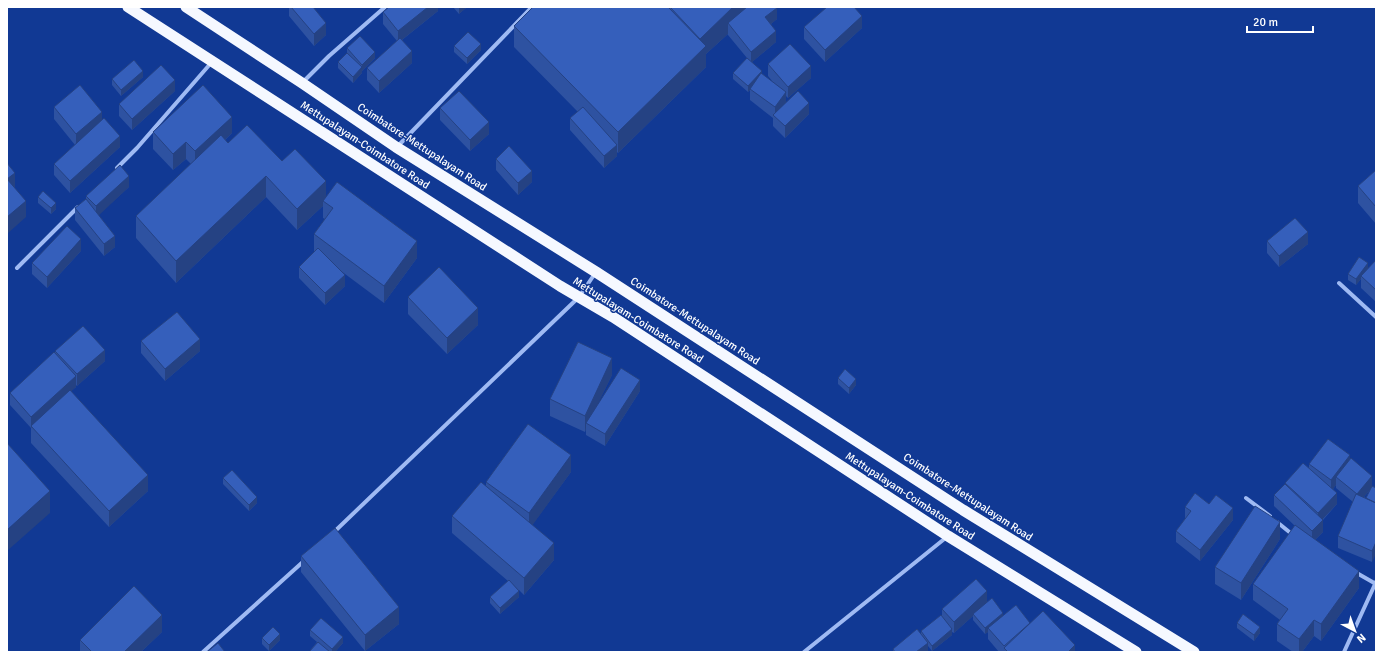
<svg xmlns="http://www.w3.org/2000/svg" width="1383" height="659" font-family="Signika,sans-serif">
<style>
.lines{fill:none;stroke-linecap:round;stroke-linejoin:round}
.minor{stroke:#9fbaf3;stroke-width:4}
.trunk{stroke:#f5f8ff;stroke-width:11}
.wall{fill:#2e52a1;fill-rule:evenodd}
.shaded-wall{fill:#254283}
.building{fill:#355fbb;stroke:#254283}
.labels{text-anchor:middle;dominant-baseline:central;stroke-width:3;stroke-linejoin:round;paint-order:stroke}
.street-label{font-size:11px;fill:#fff;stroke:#113994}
</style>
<rect width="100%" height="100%" fill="#113994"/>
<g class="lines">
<!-- minor -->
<path class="minor" d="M303,82L329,56L385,7
M397,147L532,7
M117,168L137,148L211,63
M17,268L78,207
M1339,283L1376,317
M1246,498L1270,516
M1277,522L1293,535
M333,533L579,297L596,272
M1355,572L1376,584
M203,652L305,560
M804,652L948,536
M1344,652L1376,582"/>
<!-- trunk -->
<path class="trunk" d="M128,7L560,286L613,317L948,536L1136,652
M186,7L302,83L396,147L596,272L963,510L1194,652"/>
</g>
<!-- wall -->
<path class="wall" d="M289,7H313L326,35L314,46L289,16Z
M389,7H439L438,8V7V11L402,40L412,63L379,93L367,80V68L397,41L383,24V12Z
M453,7H467L459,14Z
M533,7H776L777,19L771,24L776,42L752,62L762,74L773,82L768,76V64L811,78L788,98L786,96V102L809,114L785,138L773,126V118L750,100V90L748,92L733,79V73L747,58L728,35V34L706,54V67L618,153L617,152V156L604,168L570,130V118L578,112L514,47V26Z
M804,27L862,28L825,62L804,39Z
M454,46L481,50L467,64L454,52Z
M347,48L375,58L362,71V73L353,83L338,68V62L347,53Z
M143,77L121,96L112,85V79Z
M175,91L132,130L119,116V104Z
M54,107L102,120L120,147L70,193L54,175V164L75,145L54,119Z
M440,108L489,134L470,151L440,120Z
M153,132L232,133L225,140L228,143L282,161L326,197L417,258L384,303L341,271L345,286L325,305L299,278V267L315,251H314V234L325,219L323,218V206L297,230L266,197L176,283L136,238V216L191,164L186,159L173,170L153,149Z
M496,159L532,182L518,195L496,170Z
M1376,170V224L1358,203V186Z
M129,187L98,215L115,247L104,256L75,220V208L86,199V196Z
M38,197L56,209L51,214L38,203Z
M1267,241L1308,244L1279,267L1267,253Z
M81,251L47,288L32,274V263Z
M1376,260V302L1361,288V279L1356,285L1348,280V274L1368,269Z
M408,297L478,325L447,354L408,314Z
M141,341L200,351L165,381L141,353Z
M55,351L105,361L77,386L76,385V387L71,391L148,491L109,527L31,443V428L10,405V393L55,354Z
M612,375L597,405L640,391L605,446L586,435V428L585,432L550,416V399Z
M838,378L856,385L849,394L838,384Z
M1350,460L1372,486L1376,488L1372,562L1338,548V536L1353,502L1336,488V485L1333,489L1337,504L1323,520V532L1315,540L1359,588L1321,641L1314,636L1302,652H1293L1277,641V624L1280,620L1253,600V584L1295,526L1274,506V495L1285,484V483L1309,468V464ZM1370,490L1366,498L1364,497Z
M571,472L532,525L554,560L524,595L519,590V597L500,614L490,603V597L508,581L452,533V516L486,486V482Z
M223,478L257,503L249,511L223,484Z
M1209,504L1233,520L1200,561L1176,542V531L1185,519V507Z
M1280,539L1241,600L1215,584V567Z
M301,556L399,624L365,651L301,572Z
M987,602L1003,615L1030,623L1075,652H999L988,639V632L985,634L973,620V616L954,633L952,632V635L932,651L928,646V652H893V649L921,634V631L942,617V609Z
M1237,623L1260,633L1254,641L1237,628Z
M310,630L343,643L335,652H309L317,642L310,636Z
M162,632L141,652H80V640Z
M262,638L280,640L269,651L262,644Z"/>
<!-- shaded-wall -->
<path class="shaded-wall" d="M428,7H438V11L398,43V31Z
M459,7H467L459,14Z
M733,7H755L728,23V34L706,54V67L618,153V132L700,52V39Z
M777,8V19L765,29V17Z
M862,16V28L825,62V50Z
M326,23V35L314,46V34Z
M776,31V42L751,63V52Z
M481,44V50L467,64V58Z
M412,51V63L379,93V81Z
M375,52V58L362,71V73L353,83V77L362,67V65Z
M811,66V78L788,98V87Z
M143,71V77L121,96V90Z
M762,71V77L750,89V90L748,92V86Z
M175,80V91L132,130V119Z
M786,92V103L775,116V107Z
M809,103V114L785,138V126Z
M102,112V124L76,146V134Z
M232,117V133L195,168V151Z
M489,122V134L470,151V140Z
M120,136V147L70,193V181Z
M186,142V159L173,170V154Z
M617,145V156L604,168V156Z
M532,171V182L518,195V183Z
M15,173V189L7,179Z
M129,176V187L96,218V206Z
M266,176V197L176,283V261Z
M326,181V203L323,201V206L297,230V209Z
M26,201V217L7,234V217Z
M56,203V209L51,214V208Z
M1308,232V244L1279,267V256Z
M115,236V247L104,256V244Z
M81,239V251L47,288V277Z
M417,241V258L384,303V286Z
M1368,263V269L1361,276V279L1356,285V279Z
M345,275V286L325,305V293Z
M478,308V325L447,354V338Z
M200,339V351L165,381V369Z
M105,350V361L77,386V374Z
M612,358V375L588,424L586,423V428L585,432V416Z
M76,376V387L32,428L31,427V417Z
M856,379V385L849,394V388Z
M640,380V391L605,446V434Z
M571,455V472L529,530V513Z
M1350,455V467L1336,477V485L1331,492V480Z
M148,475V491L109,527V511Z
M1372,476V487L1357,506V494Z
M50,491V513L7,551V530Z
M1337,493V504L1318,524V513Z
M257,497V503L249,511V505Z
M1233,508V520L1200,561V550Z
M1323,520V532L1312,543V531Z
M1280,522V539L1241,600V583Z
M1376,542V554L1372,562V551Z
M554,543V560L524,595V578Z
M1359,571V588L1321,641V624Z
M519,591V597L500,614V608Z
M987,591V603L973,614V616L954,633V622Z
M399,607V624L365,651V635Z
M1003,613V619L988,628V632L985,634V628Z
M162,615V632L141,652H124Z
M1314,620V636L1302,652H1299V639Z
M1260,627V633L1254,641V635Z
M952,629V635L932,651V646Z
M280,634V640L269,651V645Z
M343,637V643L335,652H332V649Z
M928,643V652H916Z
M1075,645V652H1068Z"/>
<!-- building -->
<path class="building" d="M291,7H313L326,23L314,34Z
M389,7H428L398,31L383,12Z
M533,7H668L706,46L618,132L514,26Z
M670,7H733L700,39Z
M747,7H776L777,8L765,17L776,31L751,52L728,23Z
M827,7H854L862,16L825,50L804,27Z
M468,32L481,44L467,58L454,46Z
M360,36L375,52L362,65L347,48Z
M400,38L412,51L379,81L367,68Z
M790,44L811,66L788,87L768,64Z
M347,53L362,67L353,77L338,62Z
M747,58L762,71L748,86L733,73Z
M134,60L143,71L121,90L112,79Z
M161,65L175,80L132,119L119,104Z
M761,73L786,92L775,107L750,89Z
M80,85L102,112L76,134L54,107Z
M203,85L232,117L195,151L186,142L173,154L153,132Z
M459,91L489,122L470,140L440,108Z
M798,91L809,103L785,126L773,115Z
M583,107L617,145L604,156L570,118Z
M104,118L120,136L70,181L54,164Z
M247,125L282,161L295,149L326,181L297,209L266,176L176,261L136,216L221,135L228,143Z
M509,146L532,171L518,183L496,159Z
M7,163L15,173L7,179L26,201L7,217Z
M120,165L129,176L96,206L86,196Z
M1376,170V207L1358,186Z
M337,182L417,241L384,286L314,234L333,208L323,201Z
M43,191L56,203L51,208L38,197Z
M86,199L115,236L104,244L75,208Z
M1295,218L1308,232L1279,256L1267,241Z
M67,226L81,239L47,277L32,263Z
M318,248L345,275L325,293L299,267Z
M1359,257L1368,263L1356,279L1348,274Z
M1376,260V290L1361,276Z
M439,267L478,308L447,338L408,297Z
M177,312L200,339L165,369L141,341Z
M83,326L105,350L77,374L55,351Z
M578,342L612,358L585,416L550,399Z
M54,352L76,376L31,417L10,393Z
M621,368L640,380L605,434L586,423Z
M845,369L856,379L849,388L838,378Z
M70,390L148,475L109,511L31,426Z
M528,424L571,455L529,513L486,482Z
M1328,439L1350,455L1331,480L1309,464Z
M7,443L50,491L7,530Z
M1351,458L1372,476L1357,494L1336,477Z
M1303,463L1337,493L1318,513L1285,483Z
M232,470L257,497L249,505L223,478Z
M481,482L554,543L524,578L452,516Z
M1285,484L1323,520L1312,531L1274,495Z
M1372,486L1376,488V503L1366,498Z
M1195,493L1209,504L1216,495L1233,508L1200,550L1176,531L1191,511L1185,507Z
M1356,494L1376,503V542L1372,551L1338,536Z
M1255,506L1280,522L1241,583L1215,567Z
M1295,525L1359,571L1321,624L1314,620L1299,639L1277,624L1288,609L1253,584Z
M335,528L399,607L365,635L301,556Z
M976,579L987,591L954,622L942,609Z
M509,580L519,591L500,608L490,597Z
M134,586L162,615L124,652H92L80,640Z
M992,598L1003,613L985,628L973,614Z
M1016,605L1030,623L1004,646L988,628Z
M1043,611L1075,645L1068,652H1008L1004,648Z
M1243,614L1260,627L1254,635L1237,623Z
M941,615L952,629L932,646L921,631Z
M321,618L343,637L332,649L310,630Z
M273,627L280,634L269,645L262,638Z
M917,629L928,643L916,652H895L893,649Z
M318,642L330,652H309Z
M218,643L225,652H207Z"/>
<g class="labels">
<!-- street labels -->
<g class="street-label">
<text transform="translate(365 145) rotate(33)">Mettupalayam-Coimbatore Road</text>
<text transform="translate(422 147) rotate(33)">Coimbatore-Mettupalayam Road</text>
<text transform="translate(638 320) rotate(32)">Mettupalayam-Coimbatore Road</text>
<text transform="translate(695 321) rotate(33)">Coimbatore-Mettupalayam Road</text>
<text transform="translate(910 496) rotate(33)">Mettupalayam-Coimbatore Road</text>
<text transform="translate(968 497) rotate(33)">Coimbatore-Mettupalayam Road</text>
</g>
</g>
<!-- border -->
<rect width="1383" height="659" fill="none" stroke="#ffffff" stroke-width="16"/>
<!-- north arrow -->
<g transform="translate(1355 631) rotate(139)" stroke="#113994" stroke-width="3" paint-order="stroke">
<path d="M0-3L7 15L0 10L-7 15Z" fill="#ffffff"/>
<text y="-6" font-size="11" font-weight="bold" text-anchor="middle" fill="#ffffff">N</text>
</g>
<!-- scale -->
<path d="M1247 26v6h66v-6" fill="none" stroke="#ffffff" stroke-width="2"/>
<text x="1253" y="26" font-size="12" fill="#ffffff" stroke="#113994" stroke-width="3" paint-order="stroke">20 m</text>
</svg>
